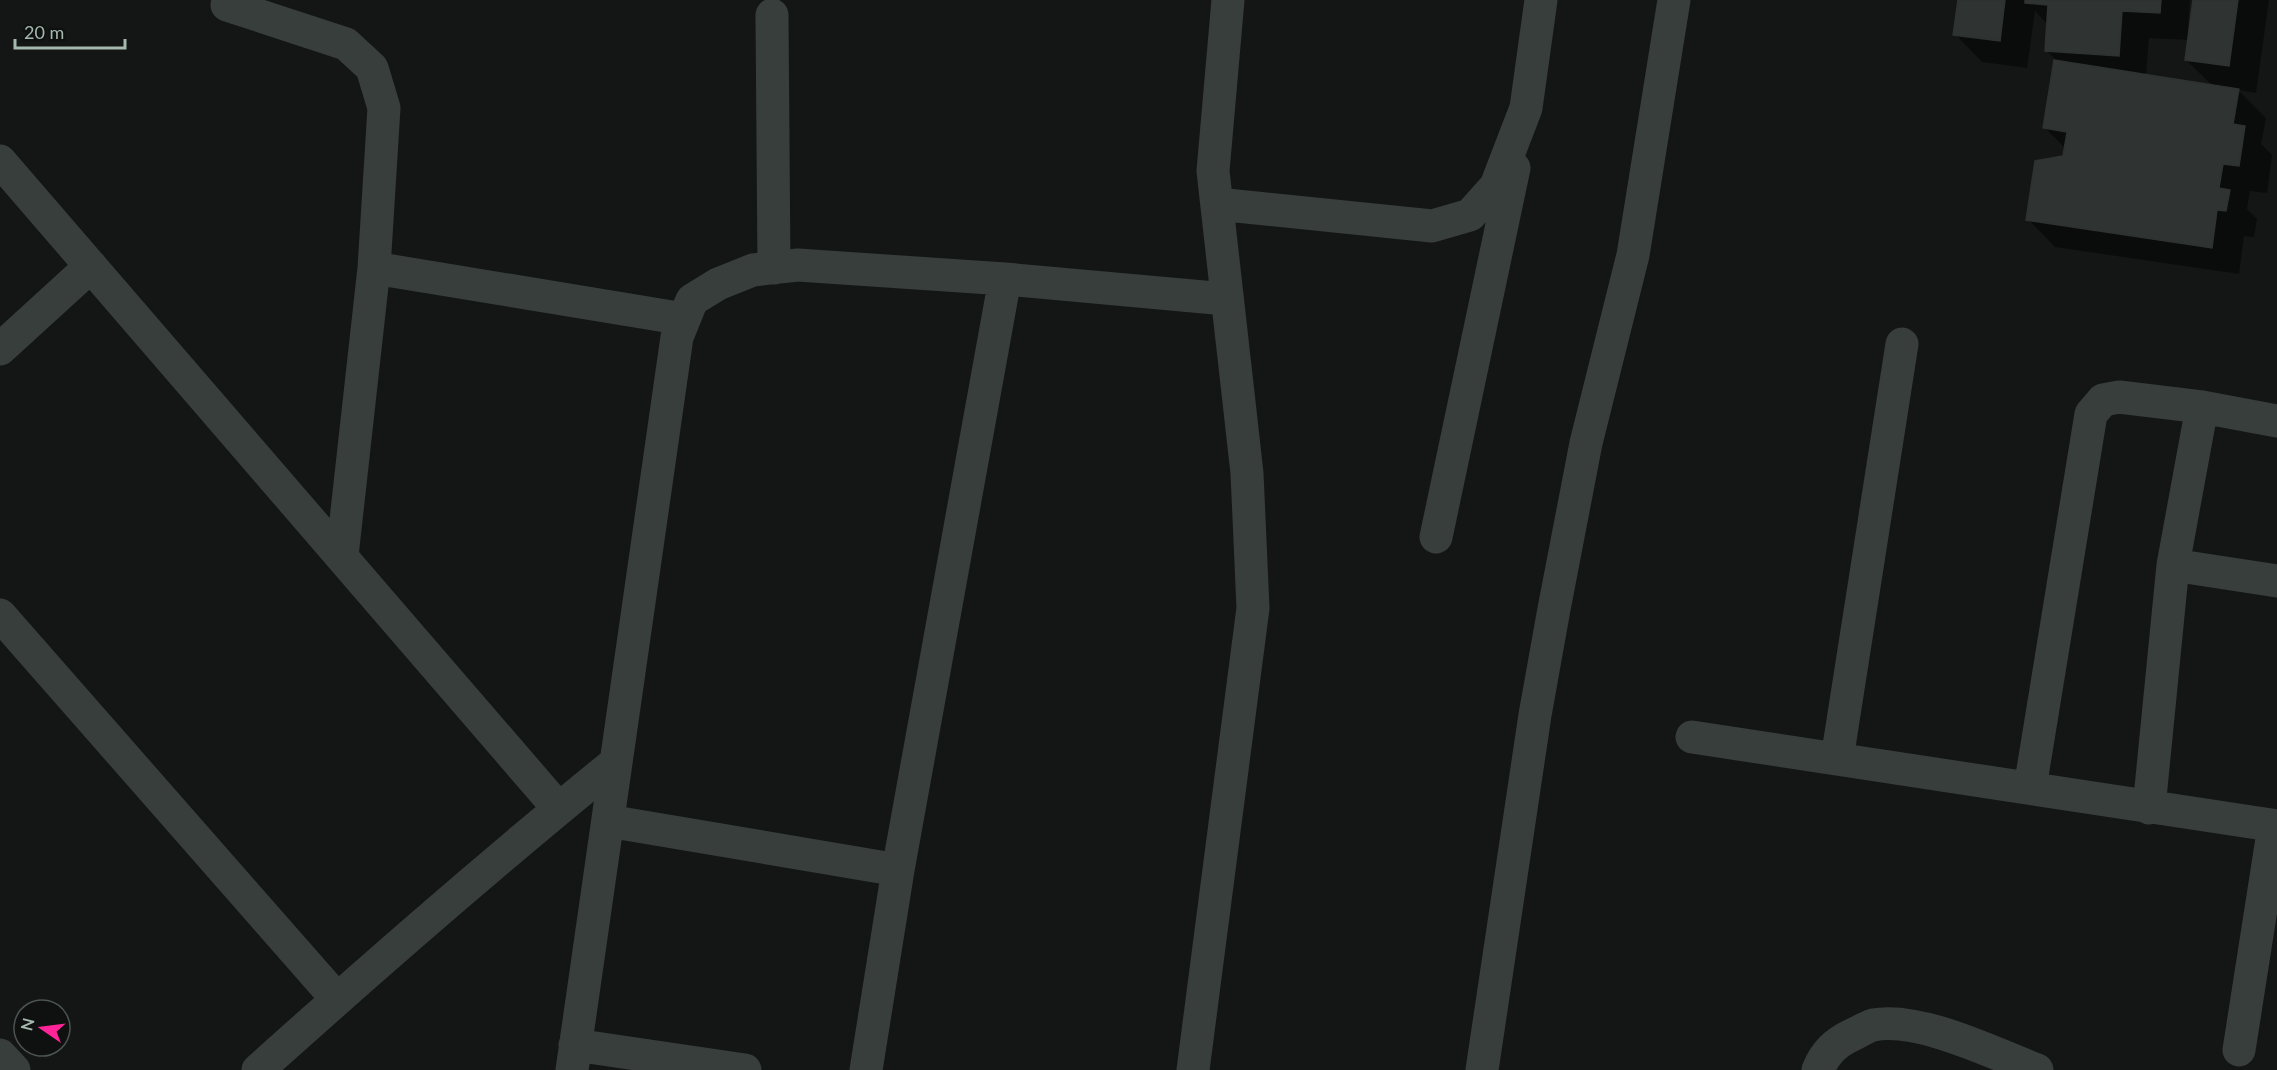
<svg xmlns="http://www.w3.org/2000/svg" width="2277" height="1070" font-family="Lato,sans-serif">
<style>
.shadow{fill:#0007;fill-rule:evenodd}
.building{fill:#2f3332;stroke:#2e3232;stroke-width:1.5}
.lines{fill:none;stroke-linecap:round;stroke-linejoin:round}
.minor{stroke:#373e3b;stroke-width:33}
</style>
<rect width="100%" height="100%" fill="#141616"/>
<!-- shadow -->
<path class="shadow" d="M1960,0H2190L2188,30L2190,31L2194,0H2269L2256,93L2238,90L2266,118L2261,144L2272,155L2267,193L2250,191L2247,209L2257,219L2254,237L2244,236L2239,274L2055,247L2028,219L2064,157L2066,149L2045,128L2055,59L2047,51L2048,25L2035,11L2027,68L1982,62L1955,34ZM2149,38L2189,40L2186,60L2213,86L2146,76Z"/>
<!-- building -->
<path class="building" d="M1958,0H2005L2000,41L1953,35Z
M2025,0H2161L2160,13L2122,11L2119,56L2045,51L2048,5L2025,3Z
M2193,0H2238L2229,66L2185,60Z
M2054,60L2239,89L2233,124L2245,126L2239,166L2223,164L2219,188L2230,190L2226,211L2217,210L2212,248L2026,220L2035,161L2063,156L2067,132L2043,128Z"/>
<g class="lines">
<!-- minor -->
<path class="minor" d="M227,5L346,44L372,68L384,108L374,268L342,556
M772,15L774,268
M0,161L559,809
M1217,204L1432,226L1470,215L1496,186L1526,108L1541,0
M374,268L684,319
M0,349L91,266
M1436,537L1514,168
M2173,565L2277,581
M0,615L337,999
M1692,737L2277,826
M1837,759L1902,344
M2030,788L2091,414L2103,400L2119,397L2202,407L2277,421
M2149,808L2173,565L2202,407
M608,821L898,870
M575,1045L745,1070
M2239,1050L2274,826
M0,1055L14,1070
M258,1070C375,965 493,862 615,763
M572,1070L677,337L692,300L718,284L753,270L798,265L1005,279L1226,299
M866,1070L898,870L1005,279
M1193,1070L1253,608L1247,473L1213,171L1228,0
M1482,1070L1535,715L1554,609L1586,443L1633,255L1674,0
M1818,1070C1825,1053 1835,1043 1852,1035C1859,1032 1866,1027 1873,1025C1919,1016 1993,1053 2037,1070"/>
</g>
<!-- north arrow -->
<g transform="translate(42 1028) rotate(284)"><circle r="28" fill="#0f1111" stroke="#4b5450" stroke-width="1.5"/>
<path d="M0-4.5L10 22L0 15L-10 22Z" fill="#ff2497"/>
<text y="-9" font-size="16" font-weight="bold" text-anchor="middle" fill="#a5b8ae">N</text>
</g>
<!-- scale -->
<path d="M15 39v9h110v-9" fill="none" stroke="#a5b8ae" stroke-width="3"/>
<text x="24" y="39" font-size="18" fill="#a5b8ae" stroke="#0f1111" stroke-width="4.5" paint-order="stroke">20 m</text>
</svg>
